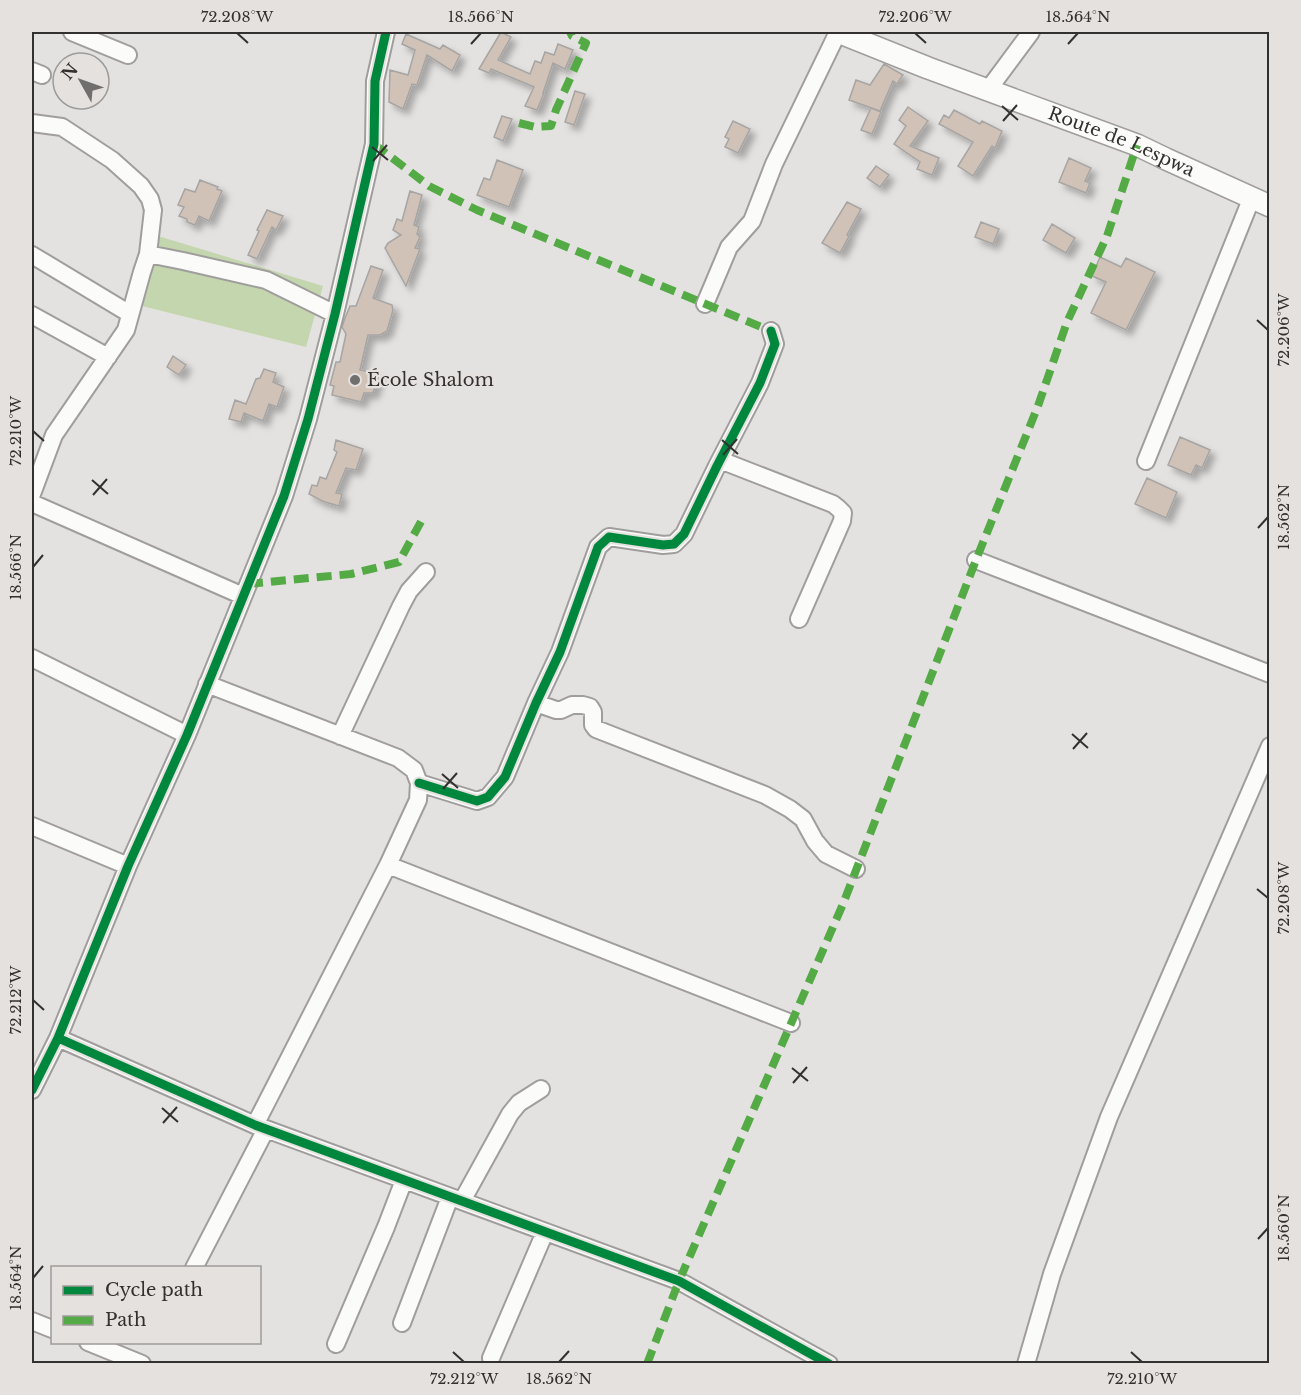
<svg xmlns="http://www.w3.org/2000/svg" width="1301" height="1395" font-family="'Libre Baskerville',serif">
<style>
.green{fill:#c4d6ae}
.building{fill:#d0c2b6;stroke:#a6a5a4;stroke-width:1.5;filter:url(#shadow)}
.lines{fill:none;stroke-linecap:round;stroke-linejoin:round}
.minor-casing{stroke:#a09e9d;stroke-width:20}
.tertiary-casing{stroke:#a09e9d;stroke-width:24}
.minor{stroke:#fbfbfa;stroke-width:16}
.tertiary{stroke:#fbfbfa;stroke-width:21}
.quiet{stroke:#54ab45;stroke-width:8;stroke-dasharray:15 8;stroke-linecap:butt}
.cycleway-casing{stroke:#e5e1df;stroke-width:13}
.cycleway{stroke:#00873e;stroke-width:9}
.ticks{fill:none;stroke:#323130;stroke-width:2}
.poi-dot{fill:#706f6e;stroke:#e5e1df;stroke-width:2}
.labels{text-anchor:middle;dominant-baseline:central;stroke-width:4.5;stroke-linejoin:round;paint-order:stroke}
.street-label{font-size:18px;fill:#323130;stroke:#e5e1df}
.poi-label{font-size:18px;fill:#323130;stroke:#e5e1df;text-anchor:start}
.neatline{fill:none;stroke:#323130;stroke-width:2}
.ticks-label{font-size:15px;text-anchor:middle;fill:#323130}
</style>
<defs>
<filter id="shadow"><feDropShadow dx="5.5" dy="5.5" stdDeviation="3" flood-color="#0004"/></filter>
</defs>
<rect width="100%" height="100%" fill="#e4e2e0"/>
<!-- green -->
<path class="green" d="M158,236L323,286L306,347L142,306Z"/>
<!-- building -->
<path class="building" d="M501,32L511,37L498,60L530,74L535,61L541,63L545,52L554,55L558,44L573,50L565,69L553,63L543,93H544L537,110L525,106L534,87L491,69L489,73L479,69Z
M406,34L440,49L443,45L460,55L452,71L427,55L417,85L412,84L403,109L389,102L390,70L408,75L415,50L402,44Z
M884,64L903,75L897,84L893,81L880,111L849,100L856,80L870,85Z
M575,91L585,94L574,125L565,122Z
M908,107L928,121L910,146L939,158L932,175L917,169L920,162L894,144L906,126L899,120Z
M871,108L881,112L872,134L861,130Z
M954,110L980,124L982,121L1002,131L995,148L992,146L973,176L958,166L973,142L939,124L944,115L949,118Z
M502,116L512,119L503,141L494,137Z
M733,121L750,129L738,153L725,147L729,139L725,137Z
M1069,158L1091,168L1085,181L1090,183L1086,193L1059,182Z
M497,160L523,170L509,207L477,195L484,178L490,180Z
M876,166L889,175L880,187L867,178Z
M200,180L218,187L217,189L222,191L209,221L199,216L195,225L187,222V219L179,216L184,207L178,205L185,189L195,192Z
M410,191L422,195L414,225L419,227L417,234L420,237L415,248L420,249L406,286L385,248L388,243L401,235L393,230L397,219L402,221Z
M847,202L861,209L847,235L849,236L840,253L822,243Z
M267,210L283,216L276,230L272,227L257,259L248,255L259,231L257,230Z
M981,222L999,229L993,244L975,237Z
M1052,224L1075,238L1066,253L1043,240Z
M1100,257L1121,267L1126,258L1155,272L1126,330L1091,313L1106,282L1092,276Z
M371,266L383,270L373,298L392,305L393,310L387,331L380,335H368L360,370L379,374L373,393H364L361,402L332,395L334,386L330,385L336,362H340L346,334L342,327L345,318L350,306H356Z
M173,356L186,365L179,375L167,367Z
M264,369L276,373L273,382L284,387L277,407L269,404L263,421L244,413L241,422L229,419L235,400L246,404L256,379L260,378Z
M1180,437L1210,450L1202,468L1196,465L1191,475L1168,465Z
M336,440L363,449L356,470L346,468L336,493L342,494L339,506L322,501L309,494L312,485L317,486L320,477L326,479L337,452L334,450Z
M1147,478L1177,492L1166,518L1135,504Z"/>
<g class="lines">
<defs>
<path id="minor" d="M72,32L128,55
M32,71L42,75
M988,90L1031,32
M32,123L62,127L112,160L141,186L150,199L153,210L148,254L183,261L266,280L335,314
M32,255L130,314
M705,304L729,247L752,221L774,164L838,32
M32,315L108,357
M720,460L833,504L838,508L843,513L842,521L799,619
M1146,461L1252,197
M32,494L54,435L126,330L142,272L148,254
M32,503L243,596
M976,560L1270,674
M32,658L187,735
M207,684L398,758L414,770L419,783L418,800L388,865L255,1125
M536,703L556,710H561L572,705H583L590,707L593,712V725L596,729L765,795L790,809L803,819L815,841L826,854L856,869
M340,736L401,606L409,591L426,572
M419,783L477,801L488,797L505,777L536,703L560,652L598,547L609,537L663,545L674,544L684,534L717,466L760,383L775,344L771,331
M32,826L128,866
M388,865L791,1023
M58,1038L255,1125L679,1281L829,1364
M32,1090L58,1038L128,866L187,735L284,496L308,419L335,314L374,144L375,81L386,32
M462,1201L510,1114L519,1103L541,1089
M194,1268L266,1129
M32,1321L52,1329
M402,1323L450,1197
M88,1342L142,1364
M336,1344L386,1227L404,1180
M491,1358L545,1232
M1026,1364L1052,1274L1109,1117L1270,746"/>
<g id="tertiary">
<path id="s1" d="M838,32L928,68L1137,145L1166,159L1270,206"/>
</g>
</defs>
<!-- minor casing -->
<use href="#minor" class="minor-casing"/>
<!-- tertiary casing -->
<use href="#tertiary" class="tertiary-casing"/>
<!-- minor -->
<use href="#minor" class="minor"/>
<!-- tertiary -->
<use href="#tertiary" class="tertiary"/>
<!-- quiet -->
<path class="quiet" d="M519,123L535,127L551,126L556,110L586,43L572,36L570,32
M374,144L429,186L477,210L771,331
M248,584L351,574L399,562L424,516
M647,1364L679,1281L843,904L976,560L1038,406L1067,322L1107,236L1137,145"/>
<defs>
<path id="cycleway" d="M419,783L477,801L488,797L505,777L536,703L560,652L598,547L609,537L663,545L674,544L684,534L717,466L760,383L775,344L771,331
M58,1038L255,1125L679,1281L829,1364
M32,1090L58,1038L128,866L187,735L284,496L308,419L335,314L374,144L375,81L386,32"/>
</defs>
<!-- cycleway casing -->
<use href="#cycleway" class="cycleway-casing"/>
<!-- cycleway -->
<use href="#cycleway" class="cycleway"/>
</g>
<!-- ticks -->
<path class="ticks" d="M237,33L248,43M915,33L926,43M471,44L481,33M1068,44L1078,33M1002,106L1018,120M1003,121L1017,105M372,147L388,160M373,161L387,145M1257,320L1268,330M33,431L44,441M722,440L738,454M723,455L737,439M92,480L108,494M93,495L107,479M1258,528L1268,517M33,567L43,555M1072,734L1088,748M1073,749L1087,733M442,774L458,788M443,789L457,773M1257,889L1268,898M33,1000L44,1010M792,1068L808,1081M793,1083L807,1067M162,1108L178,1122M163,1123L177,1107M1258,1239L1268,1228M33,1278L43,1266M453,1352L464,1362M1131,1352L1142,1362M559,1362L569,1351"/>
<!-- markers -->
<circle class="poi-dot" cx="355" cy="380" r="6"/>
<g class="labels">
<!-- street labels -->
<g class="street-label">
<text stroke="none"><textPath href="#s1" startOffset="304">Route de Lespwa</textPath></text>
</g>
<!-- poi labels -->
<g class="poi-label">
<text x="367" y="380">École Shalom</text>
</g>
</g>
<!-- border -->
<rect width="1301" height="1395" fill="none" stroke="#e5e1df" stroke-width="66"/>
<!-- legend -->
<rect x="51" y="1266" width="210" height="78" fill="#e5e1df" stroke="#9d9b99" stroke-width="1.5"/>
<rect x="63" y="1286" width="30" height="9" fill="#00873e" stroke="#9d9b99" stroke-width="1.5"/>
<text x="105" y="1296" font-size="18" fill="#323130">Cycle path</text>
<rect x="63" y="1316" width="30" height="9" fill="#54ab45" stroke="#9d9b99" stroke-width="1.5"/>
<text x="105" y="1326" font-size="18" fill="#323130">Path</text>
<!-- north arrow -->
<g transform="translate(81 81) rotate(310)"><circle r="28" fill="#e5e1df" stroke="#9d9b99" stroke-width="1.5"/>
<path d="M0-4.5L10 22L0 15L-10 22Z" fill="#706f6e"/>
<text y="-9" font-size="16" font-weight="bold" text-anchor="middle" fill="#323130">N</text>
</g>
<rect x="33" y="33" width="1235" height="1329" class="neatline"/>
<g class="ticks-label">
<text x="237" y="22">72.208°W</text>
<text x="481" y="22">18.566°N</text>
<text x="915" y="22">72.206°W</text>
<text x="1078" y="22">18.564°N</text>
<text transform="translate(1284 330) rotate(-90)" y="5">72.206°W</text>
<text transform="translate(16 431) rotate(-90)" y="5">72.210°W</text>
<text transform="translate(1284 517) rotate(-90)" y="5">18.562°N</text>
<text transform="translate(16 567) rotate(-90)" y="5">18.566°N</text>
<text transform="translate(1284 898) rotate(-90)" y="5">72.208°W</text>
<text transform="translate(16 1000) rotate(-90)" y="5">72.212°W</text>
<text transform="translate(1284 1228) rotate(-90)" y="5">18.560°N</text>
<text transform="translate(16 1278) rotate(-90)" y="5">18.564°N</text>
<text x="464" y="1384">72.212°W</text>
<text x="559" y="1384">18.562°N</text>
<text x="1142" y="1384">72.210°W</text>
</g>
</svg>
